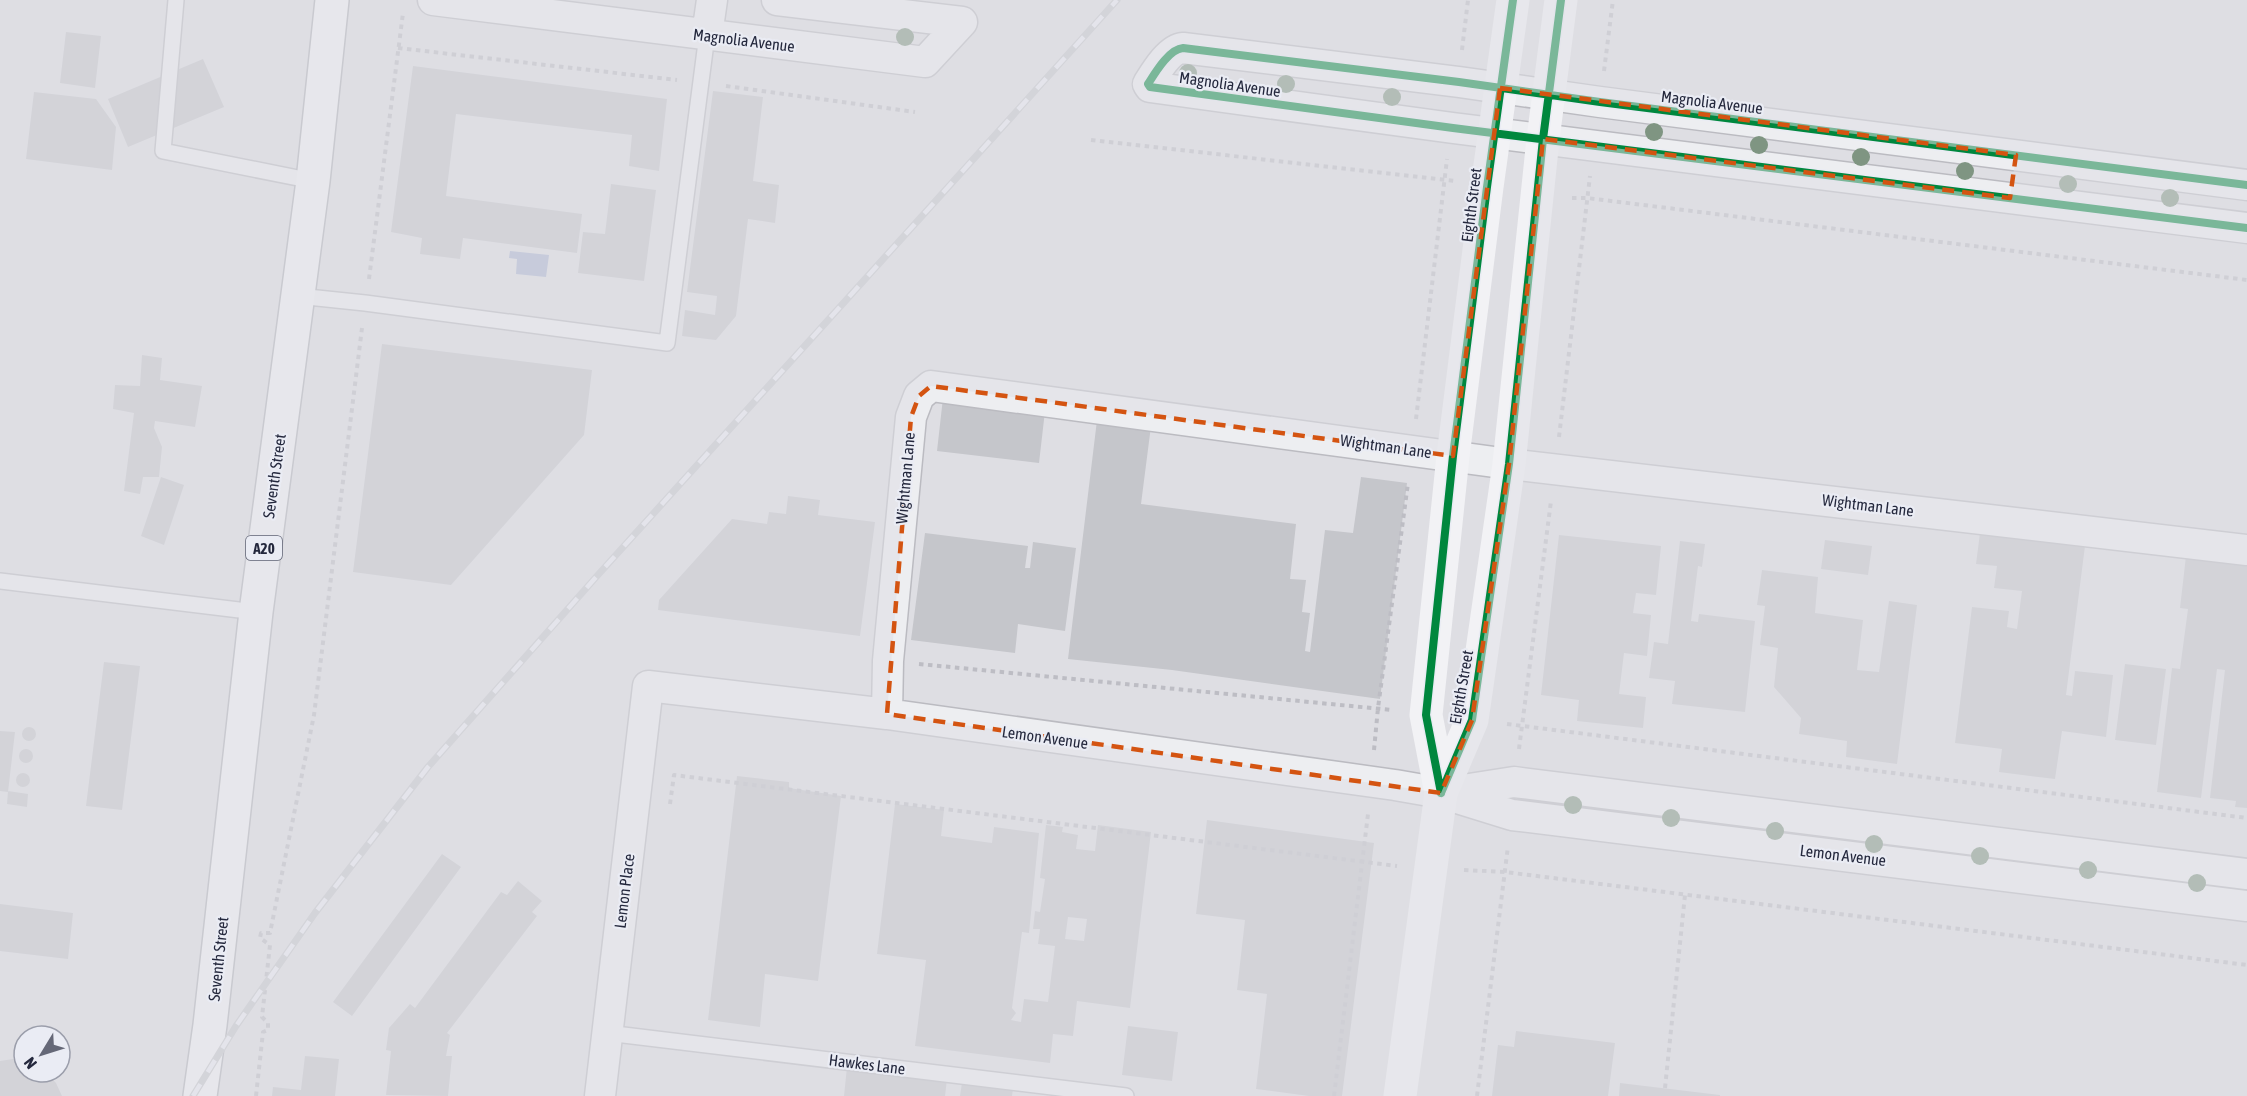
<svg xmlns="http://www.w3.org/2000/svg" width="2247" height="1096" font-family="'Asap Condensed',sans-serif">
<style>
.water{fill:#aab4d1}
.building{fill:#c5c6cb;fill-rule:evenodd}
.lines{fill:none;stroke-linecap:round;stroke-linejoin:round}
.lane-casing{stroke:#bbbbc1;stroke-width:18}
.street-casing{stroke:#bbbbc1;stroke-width:33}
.highway-casing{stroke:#b0b1b8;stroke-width:36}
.path{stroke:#bdbdc4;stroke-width:4;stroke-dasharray:4.5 4.5;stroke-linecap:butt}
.lane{stroke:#edeef1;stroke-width:15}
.street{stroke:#edeef1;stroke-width:30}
.secondary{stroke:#f2f2f5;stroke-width:33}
.highway{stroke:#f2f2f5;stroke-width:33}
.rail-casing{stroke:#c6c7cc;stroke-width:7}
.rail{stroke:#eaecf4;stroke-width:4.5;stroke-dasharray:14;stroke-linecap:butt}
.cycleway-casing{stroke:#eaecf4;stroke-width:11}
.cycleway{stroke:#00873e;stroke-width:8}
.tree{fill:#7f9582}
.marked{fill:none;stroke:#d45411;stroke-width:4.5;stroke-dasharray:12 8;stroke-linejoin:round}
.labels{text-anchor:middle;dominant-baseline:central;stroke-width:4.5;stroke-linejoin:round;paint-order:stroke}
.shield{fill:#eaecf4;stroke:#5f6374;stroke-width:1.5}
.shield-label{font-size:15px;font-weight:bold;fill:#24283d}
.street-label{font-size:16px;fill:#24283d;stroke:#eaecf4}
</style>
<rect width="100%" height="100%" fill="#dedee3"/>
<!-- water -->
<path class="water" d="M510,251L549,255L546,277L516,274L517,259L509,258Z"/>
<!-- building -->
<path class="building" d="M66,32L101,36L95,88L60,83Z
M203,59L224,107L128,147L108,99Z
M413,66L667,99L659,171L629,166L632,135L456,114L446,196L582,214L577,253L463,238L460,259L420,254L422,238L391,232Z
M713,91L763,97L753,181L779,185L775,223L748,219L736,316L716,340L682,336L685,310L715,315L717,296L687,292Z
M34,92L96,99L116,127L112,170L26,159Z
M611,184L656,190L644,281L578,273L583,232L605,234Z
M382,344L592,370L584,435L451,585L353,572Z
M142,355L162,358L160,380L202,386L195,427L155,421L154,428L162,447L159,477H143L140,494L124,491L134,413L113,409L115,385L140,386Z
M943,398L1045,411L1039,463L937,451Z
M1098,412L1151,426L1141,504L1296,524L1290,579L1306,580L1302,612L1310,613L1305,651L1310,652L1325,530L1353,533L1361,477L1407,483L1380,699L1172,670L1068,659Z
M161,477L184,485L164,545L141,536Z
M788,496L820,500L818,515L875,522L860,636L658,610L659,600L732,519L767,524L769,512L786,514Z
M925,533L1028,546L1025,568H1030L1033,542L1076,548L1065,631L1018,624L1015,653L911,640Z
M1980,533L2085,546L2066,695L2072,696L2075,671L2113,675L2106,737L2062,731L2055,779L1999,772L2002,749L1955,743L1972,607L2009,611L2007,627L2017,629L2022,591L1994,588L1997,566L1976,564Z
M1559,535L1661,546L1656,595L1636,593L1633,613L1651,615L1647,656L1624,653L1619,694L1646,697L1643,728L1577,721L1579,700L1541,695Z
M1825,540L1872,546L1868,575L1821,569Z
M1680,541L1705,544L1702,567L1698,566L1691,621L1698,622L1699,614L1755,621L1745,712L1672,704L1675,681L1649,678L1654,642L1668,644Z
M2186,556L2247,563V808L2235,807L2236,801L2210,798L2225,670L2217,669L2201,798L2157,792L2172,668L2180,669L2188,609L2180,608Z
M1762,570L1818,577L1815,613L1863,620L1857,670L1879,672L1889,601L1917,605L1897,764L1846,757L1847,741L1799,734L1801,718L1774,687L1778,648L1760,645L1765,606L1757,605Z
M104,662L140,666L122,810L86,806Z
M2125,664L2166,669L2156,745L2115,740Z
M22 734a7 7 0 1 1 14 0a7 7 0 1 1-14 0Z
M0,731L15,732L8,792L0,791Z
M19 756a7 7 0 1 1 14 0a7 7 0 1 1-14 0Z
M16 780a7 7 0 1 1 14 0a7 7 0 1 1-14 0Z
M737,776L789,782V788L841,796L818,981L765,974L760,1027L708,1020Z
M8,791L28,794L27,807L7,804Z
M895,804L944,810L941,836L992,843L994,827L1039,833L1029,933L1022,932L1012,1008L1016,1013L1011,1020L1021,1022L1024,999L1048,1002L1055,946L1038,944L1040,929H1033L1035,911L1040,912L1045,879L1040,878L1046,825L1063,827L1062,832L1078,835L1076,849L1095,851L1098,825L1151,832L1130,1008L1077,1001L1073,1036L1053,1034L1050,1063L915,1046L926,960L877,954ZM1068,917L1087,919L1084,941L1065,939Z
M1207,820L1374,843L1342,1096H1309L1256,1089L1267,994L1237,990L1245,920L1196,914Z
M442,854L461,867L352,1016L333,1002Z
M518,881L542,901L532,912L537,916L447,1033L450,1035L446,1056H452L448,1096L386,1095L391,1051L386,1050L389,1028L410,1004L415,1008L501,892L507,895Z
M0,904L73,913L68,959L0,951Z
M1128,1026L1178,1032L1172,1081L1122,1075Z
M1516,1031L1615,1043L1608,1096H1492L1498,1045L1514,1047Z
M305,1056L339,1059L335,1096H272L273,1087L301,1090Z
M13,1059L24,1061V1072H46L56,1083L62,1096H0V1061Z
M847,1067L947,1079L945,1096H844Z
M962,1083L1013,1089L1012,1096H960Z
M1620,1083L1720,1095V1096H1619Z"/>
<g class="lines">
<defs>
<path id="lane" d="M176,0L163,151L313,181
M298,296L365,303L667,343L707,35
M0,581L256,612
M607,1033L1126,1096"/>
<path id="street" d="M433,0L925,62L962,22
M777,0L962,22
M707,35L712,0
M2247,185L1600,102L1459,82L1183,48C1169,49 1155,73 1148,84L1150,87L1453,128L2247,228
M887,714L888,661L911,417L919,396L931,386L1509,464L2247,550
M1450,792L1514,782L2247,874
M600,1096L648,686L887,714L1395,785L1441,793L1512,815L2247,906"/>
<path id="highway" d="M200,1096L210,1025L256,612L313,181L332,0"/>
</defs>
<!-- lane casing -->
<use href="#lane" class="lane-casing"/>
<!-- street casing -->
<use href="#street" class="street-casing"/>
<!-- highway casing -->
<use href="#highway" class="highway-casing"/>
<!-- path -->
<path class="path" d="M398,48L677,80
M1462,50L1468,0
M1604,71L1613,0
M726,86L915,112
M1091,140L1455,181
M1572,198H1587L2247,280
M369,279L403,13
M1416,419L1447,159
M1559,437L1590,176
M919,664L1392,710
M1507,724L2247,818
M1519,749L1551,501
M1374,750L1378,708L1408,483
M670,804L674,775L1397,866
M1464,870L1505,872L2247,965
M1665,1088L1685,895
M256,1096L263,1032L268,1030V1023L262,1017L270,945L260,938L261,933H270L314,715L362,328
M1334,1096L1368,814
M1477,1096L1508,846"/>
<!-- lane -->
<use href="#lane" class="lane"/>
<!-- street -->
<use href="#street" class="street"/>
<!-- secondary -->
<path class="secondary" d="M1441,793L1426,715L1453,456L1487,187L1513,0
M1400,1096L1441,793L1472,720L1509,464L1543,139L1561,0"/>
<!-- highway -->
<use href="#highway" class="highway"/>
<defs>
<path id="rail" d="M193,1096L236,1026L315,913L428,767L597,576L1117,0"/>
</defs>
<!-- rail casing -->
<use href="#rail" class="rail-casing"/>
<!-- rail -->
<use href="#rail" class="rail"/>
<defs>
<path id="cycleway" d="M2247,185L1600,102L1459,82L1183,48C1169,49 1155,73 1148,84L1150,87L1453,128L2247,228
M1441,793L1472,720L1509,464L1543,139L1561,0
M1441,793L1426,715L1453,456L1487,187L1513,0"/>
</defs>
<!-- cycleway casing -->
<use href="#cycleway" class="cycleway-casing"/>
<!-- cycleway -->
<use href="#cycleway" class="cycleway"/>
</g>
<!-- trees -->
<g class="tree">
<circle cx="905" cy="37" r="9"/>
<circle cx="1188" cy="73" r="9"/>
<circle cx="1286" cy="84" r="9"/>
<circle cx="1392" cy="97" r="9"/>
<circle cx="1654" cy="132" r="9"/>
<circle cx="1759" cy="145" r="9"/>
<circle cx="1861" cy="157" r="9"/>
<circle cx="1965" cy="171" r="9"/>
<circle cx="2068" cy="184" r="9"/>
<circle cx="2170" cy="198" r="9"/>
<circle cx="1573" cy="805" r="9"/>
<circle cx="1671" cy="818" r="9"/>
<circle cx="1775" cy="831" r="9"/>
<circle cx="1874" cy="844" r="9"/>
<circle cx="1980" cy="856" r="9"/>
<circle cx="2088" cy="870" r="9"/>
<circle cx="2197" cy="883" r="9"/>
</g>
<!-- marked area -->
<path d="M0 0H2247V1096H0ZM1500,88L2016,155L2010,198L1543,139L1509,464L1472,720L1441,793L887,714L911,417L919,396L931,386L1453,456Z" fill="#dedee3" fill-opacity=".55" fill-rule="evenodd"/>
<path class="marked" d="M1500,88L2016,155L2010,198L1543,139L1509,464L1472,720L1441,793L887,714L911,417L919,396L931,386L1453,456Z"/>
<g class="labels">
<!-- shield labels -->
<rect class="shield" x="246" y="536" width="36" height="24" rx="4.5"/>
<g class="shield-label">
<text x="264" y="548">A20</text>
</g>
<!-- street labels -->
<g class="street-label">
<text transform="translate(744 40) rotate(7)">Magnolia Avenue</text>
<text transform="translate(1230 84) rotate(8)">Magnolia Avenue</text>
<text transform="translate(1712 102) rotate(7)">Magnolia Avenue</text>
<text transform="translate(1471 205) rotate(-83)">Eighth Street</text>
<text transform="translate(1386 446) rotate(8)">Wightman Lane</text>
<text transform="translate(274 476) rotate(-82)">Seventh Street</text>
<text transform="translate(905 478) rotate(-85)">Wightman Lane</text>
<text transform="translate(1868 505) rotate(7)">Wightman Lane</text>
<text transform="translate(1461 687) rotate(-80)">Eighth Street</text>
<text transform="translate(1045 737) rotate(8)">Lemon Avenue</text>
<text transform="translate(1843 855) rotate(7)">Lemon Avenue</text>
<text transform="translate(624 891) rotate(-83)">Lemon Place</text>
<text transform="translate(218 959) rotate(-84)">Seventh Street</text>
<text transform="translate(867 1064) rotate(7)">Hawkes Lane</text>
</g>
</g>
<!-- north arrow -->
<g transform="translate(42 1054) rotate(232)"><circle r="28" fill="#eaecf4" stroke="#9b9eab" stroke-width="1.5"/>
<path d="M0-4.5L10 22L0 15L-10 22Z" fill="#656877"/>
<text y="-9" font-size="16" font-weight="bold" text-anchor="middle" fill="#24283d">N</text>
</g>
</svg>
